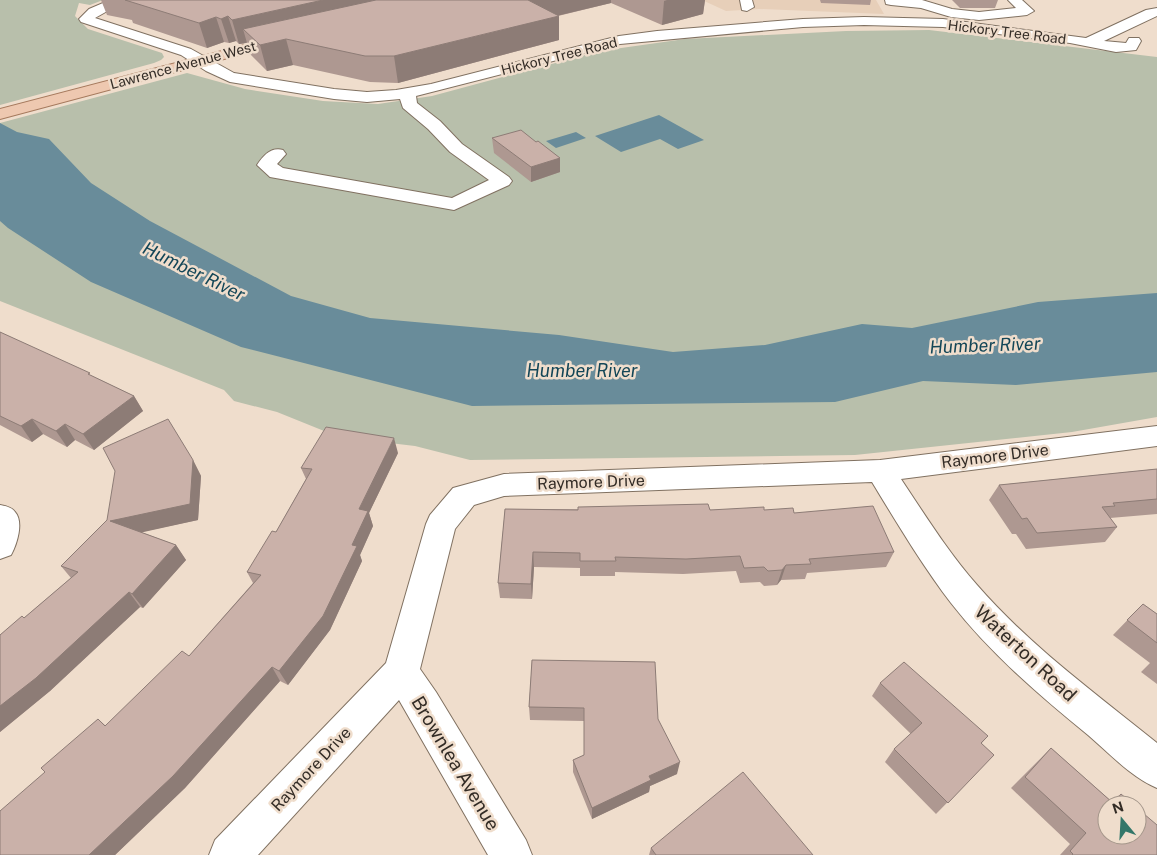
<svg xmlns="http://www.w3.org/2000/svg" width="1157" height="855" font-family="'Public Sans',sans-serif">
<style>
.built{fill:#e7cfb9}
.green{fill:#b8bfab}
.water{fill:#698c9a}
.lines{fill:none;stroke-linecap:round;stroke-linejoin:round}
.minor-casing{stroke:#807161;stroke-width:2}
.major-casing{stroke:#a5795d;stroke-width:2}
.minor{fill:#fff;fill-rule:evenodd}
.major{fill:#eec8b0;fill-rule:evenodd}
.wall{fill:#ae9891}
.shaded-wall{fill:#8d7c76}
.building{fill:#cab1a9;stroke:#8d7c76}
.labels{text-anchor:middle;dominant-baseline:central;stroke-width:5;stroke-linejoin:round;paint-order:stroke}
.far-street-label{font-size:14px;fill:#332c26;stroke:#efddcc}
.street-label{font-size:16px;fill:#332c26;stroke:#efddcc}
.water-label{font-size:18px;font-style:italic;fill:#134657;stroke:#efddcc}
.near-street-label{font-size:19px;fill:#332c26;stroke:#efddcc}
</style>
<rect width="100%" height="100%" fill="#efddcc"/>
<!-- built -->
<path class="built" d="M702,0H876L884,14L759,9L726,11Z"/>
<!-- green -->
<path class="green" d="M0,0H103L90,5L79,3L75,16L88,29L162,53L164,57L161,60L154,63L0,105Z
M929,30L1157,57V417L1072,432L855,455L470,460L415,446L339,437L277,412L234,401L224,390L0,301V123L187,73L245,89L323,101L378,104L432,96L600,51L685,39L846,31Z"/>
<!-- water -->
<path class="water" d="M659,115L704,140L678,149L660,139L621,152L595,136Z
M0,123L17,132L49,139L91,183L150,221L291,296L370,318L559,335L673,352L765,345L862,324L912,328L1038,302L1157,293V372L1016,385L923,381L835,402L472,406L241,347L91,282L8,228L0,221Z
M576,132L586,138L556,148L546,141Z"/>
<g class="lines">
<defs>
<path id="minor" d="M110,0H127L95,18L191,49L234,73L334,89L367,92L396,90L431,84L619,36L657,31L803,19L864,17L943,19L1086,38L1146,10L1157,8V16L1104,41L1126,43L1129,38H1139L1141,41L1136,50L1116,52L1070,43L943,27L864,25L803,27L620,44L416,96L417,103L440,121L462,144L509,177L512,181L509,185L454,210L270,177L257,165C264,155 271,147 283,150L286,154L277,164L283,168L452,198L489,180L450,152L428,129L403,108L400,99L367,102L334,99L230,82L206,71L181,55L81,22L79,19L89,9Z
M740,0H752L754,7L747,11L742,10Z
M885,0H922L952,9L979,12L1016,8L1008,0H1022L1034,11L1027,15L979,20L951,17L921,8L891,5L886,4Z
M1157,426V446L901,479C925,515 948,552 977,585C1029,645 1095,693 1157,743V788C1131,777 1109,753 1088,735C1039,695 990,653 951,603C922,565 897,523 872,482L504,496L474,505L455,529L420,669L436,692L526,840L532,855H488L399,700L258,855H209L215,840L386,663L426,524L430,515L453,488L504,474L880,460Z
M0,505C5,506 12,507 15,512C24,522 17,544 11,555L0,559Z"/>
<path id="major" d="M283,35L288,36L290,39L288,42L0,119V109Z"/>
</defs>
<!-- minor casing -->
<use href="#minor" class="minor-casing"/>
<!-- major casing -->
<use href="#major" class="major-casing"/>
<!-- minor -->
<use href="#minor" class="minor"/>
<!-- major -->
<use href="#major" class="major"/>
</g>
<!-- wall -->
<path class="wall" d="M101,0H705L703,14L662,25L611,3L558,16L559,40L398,83L370,82L293,65L267,71L250,54L247,43L239,44L236,41L229,43L224,42L207,48L133,23L132,20L107,15Z
M820,0H871L870,5L821,3Z
M952,0H998L995,8H960Z
M492,138L536,142L560,158V172L531,182L494,153Z
M0,332L134,396L143,411L94,450L75,440L67,447L43,434L32,442L0,425Z
M398,453L369,513L373,526L360,555L362,561L330,630L288,685L280,681L185,788L115,855H0L45,772L98,719L106,726L189,656L253,583L247,572L276,532L306,479L301,468Z
M193,460L201,476L198,520L141,532L176,545L186,560L143,608L140,607L50,691L0,732V635L24,618L71,578L61,566L107,520Z
M1157,469V514L1110,518L1117,527L1105,542L1026,549L1016,534H1012L989,500L999,485Z
M505,509L764,510L794,513L894,552L886,567L807,573L805,579L781,580L777,585L764,586L760,582L740,583L736,571L683,574L615,572V576H580V568L534,567L532,599L500,598L498,583Z
M1143,604L1157,614V684L1141,672L1150,663L1113,635Z
M532,660L658,719L677,774L650,786L649,792L592,819L573,772V760L584,755V721L530,720L529,707Z
M880,683L988,736L981,744L994,755L936,814L885,762L894,749L911,734L872,696Z
M1051,748L1111,801L1121,794L1157,855H1060L1070,844L1011,788Z
M651,848L813,855H649Z"/>
<!-- shaded-wall -->
<path class="shaded-wall" d="M323,0H431L243,29L247,43L239,44L232,20Z
M526,0H611V3L527,23Z
M667,0H705L703,14L662,25L664,1Z
M228,16L236,41L229,43L221,19Z
M559,16V40L398,83L394,56Z
M216,17L224,42L207,48L199,23Z
M286,39L293,65L267,71L260,45Z
M560,158V172L531,182V167Z
M134,396L143,411L94,450L83,434Z
M32,419L43,434L32,442L21,426Z
M65,424L75,440L67,447L56,431Z
M394,438L398,453L369,513L373,526L360,555L362,561L330,630L288,685L279,671L352,545L359,509Z
M193,460L201,476L198,520L121,537L110,521Z
M176,545L186,560L143,608L132,594Z
M533,552L534,567L532,599L531,584Z
M786,565L781,580L777,585L782,570Z
M129,592L140,607L50,691L0,732V706Z
M272,667L280,681L185,788L115,855H89Z
M680,762L677,774L650,786L649,792L592,819V808L649,776Z"/>
<!-- building -->
<path class="building" d="M125,0H323L232,20L228,16L221,19L216,17L199,23Z
M376,0H528L559,16L394,56H365L286,39L260,45L243,29Z
M521,130L536,142L538,141L560,158L531,167L492,138Z
M0,332L90,373L88,374L134,396L83,434L65,424L56,431L32,419L21,426L0,416Z
M168,419L193,460L190,504L110,521L176,545L132,594L129,592L36,678L0,706V635L22,616L24,618L78,572L61,566L107,520L115,471L103,448Z
M326,427L394,438L359,509L368,511L352,545L357,546L323,616L279,671L272,667L173,776L89,855H0V811L45,772L41,768L98,719L105,726L182,651L189,656L261,575L247,572L272,531L276,532L312,469L301,468Z
M1157,469V499L1113,503L1115,506L1102,507L1117,527L1037,533L1027,518L1022,519L999,485Z
M708,504L710,510L764,507V510L793,508L794,513L873,506L894,552L809,559L811,564L786,565L782,570L768,571L764,567L744,568L740,556L686,559L615,557L616,561H580V553L533,552L531,584L498,583L505,509L578,510V507Z
M1143,604L1157,614V643L1127,620Z
M532,660L655,662L658,719L680,762L649,776L651,780L592,808L573,760L584,755V708L529,707Z
M904,662L988,736L981,743L994,755L948,803L894,749L922,723L880,683Z
M1051,748L1113,803L1121,794L1134,805H1107V835H1137V808L1157,825V855H1072L1073,854L1070,851L1086,833L1025,777Z
M743,772L813,855H656L651,848Z"/>
<g class="labels">
<!-- far-street labels -->
<g class="far-street-label">
<text transform="translate(1007 32) rotate(7)">Hickory Tree Road</text>
<text transform="translate(559 56) rotate(-14)">Hickory Tree Road</text>
<text transform="translate(183 65) rotate(-15)">Lawrence Avenue West</text>
</g>
<!-- street labels -->
<g class="street-label">
<text transform="translate(995 456) rotate(-7)">Raymore Drive</text>
<text transform="translate(591 482) rotate(-2)">Raymore Drive</text>
<text transform="translate(311 769) rotate(-47)">Raymore Drive</text>
</g>
<!-- water labels -->
<g class="water-label">
<text transform="translate(194 271) rotate(26)">Humber River</text>
<text transform="translate(985 345) rotate(-2)">Humber River</text>
<text x="582" y="370">Humber River</text>
</g>
<!-- near-street labels -->
<g class="near-street-label">
<text transform="translate(1026 653) rotate(43)">Waterton Road</text>
<text transform="translate(456 763) rotate(59)">Brownlea Avenue</text>
</g>
</g>
<!-- north arrow -->
<g transform="translate(1122 820) rotate(342)"><circle r="24" fill="#efddcc" stroke="#a4968a"/>
<path d="M0-4L9 19L0 12L-9 19Z" fill="#337769"/>
<text y="-8" font-size="14" font-weight="bold" text-anchor="middle" fill="#332c26">N</text>
</g>
</svg>
